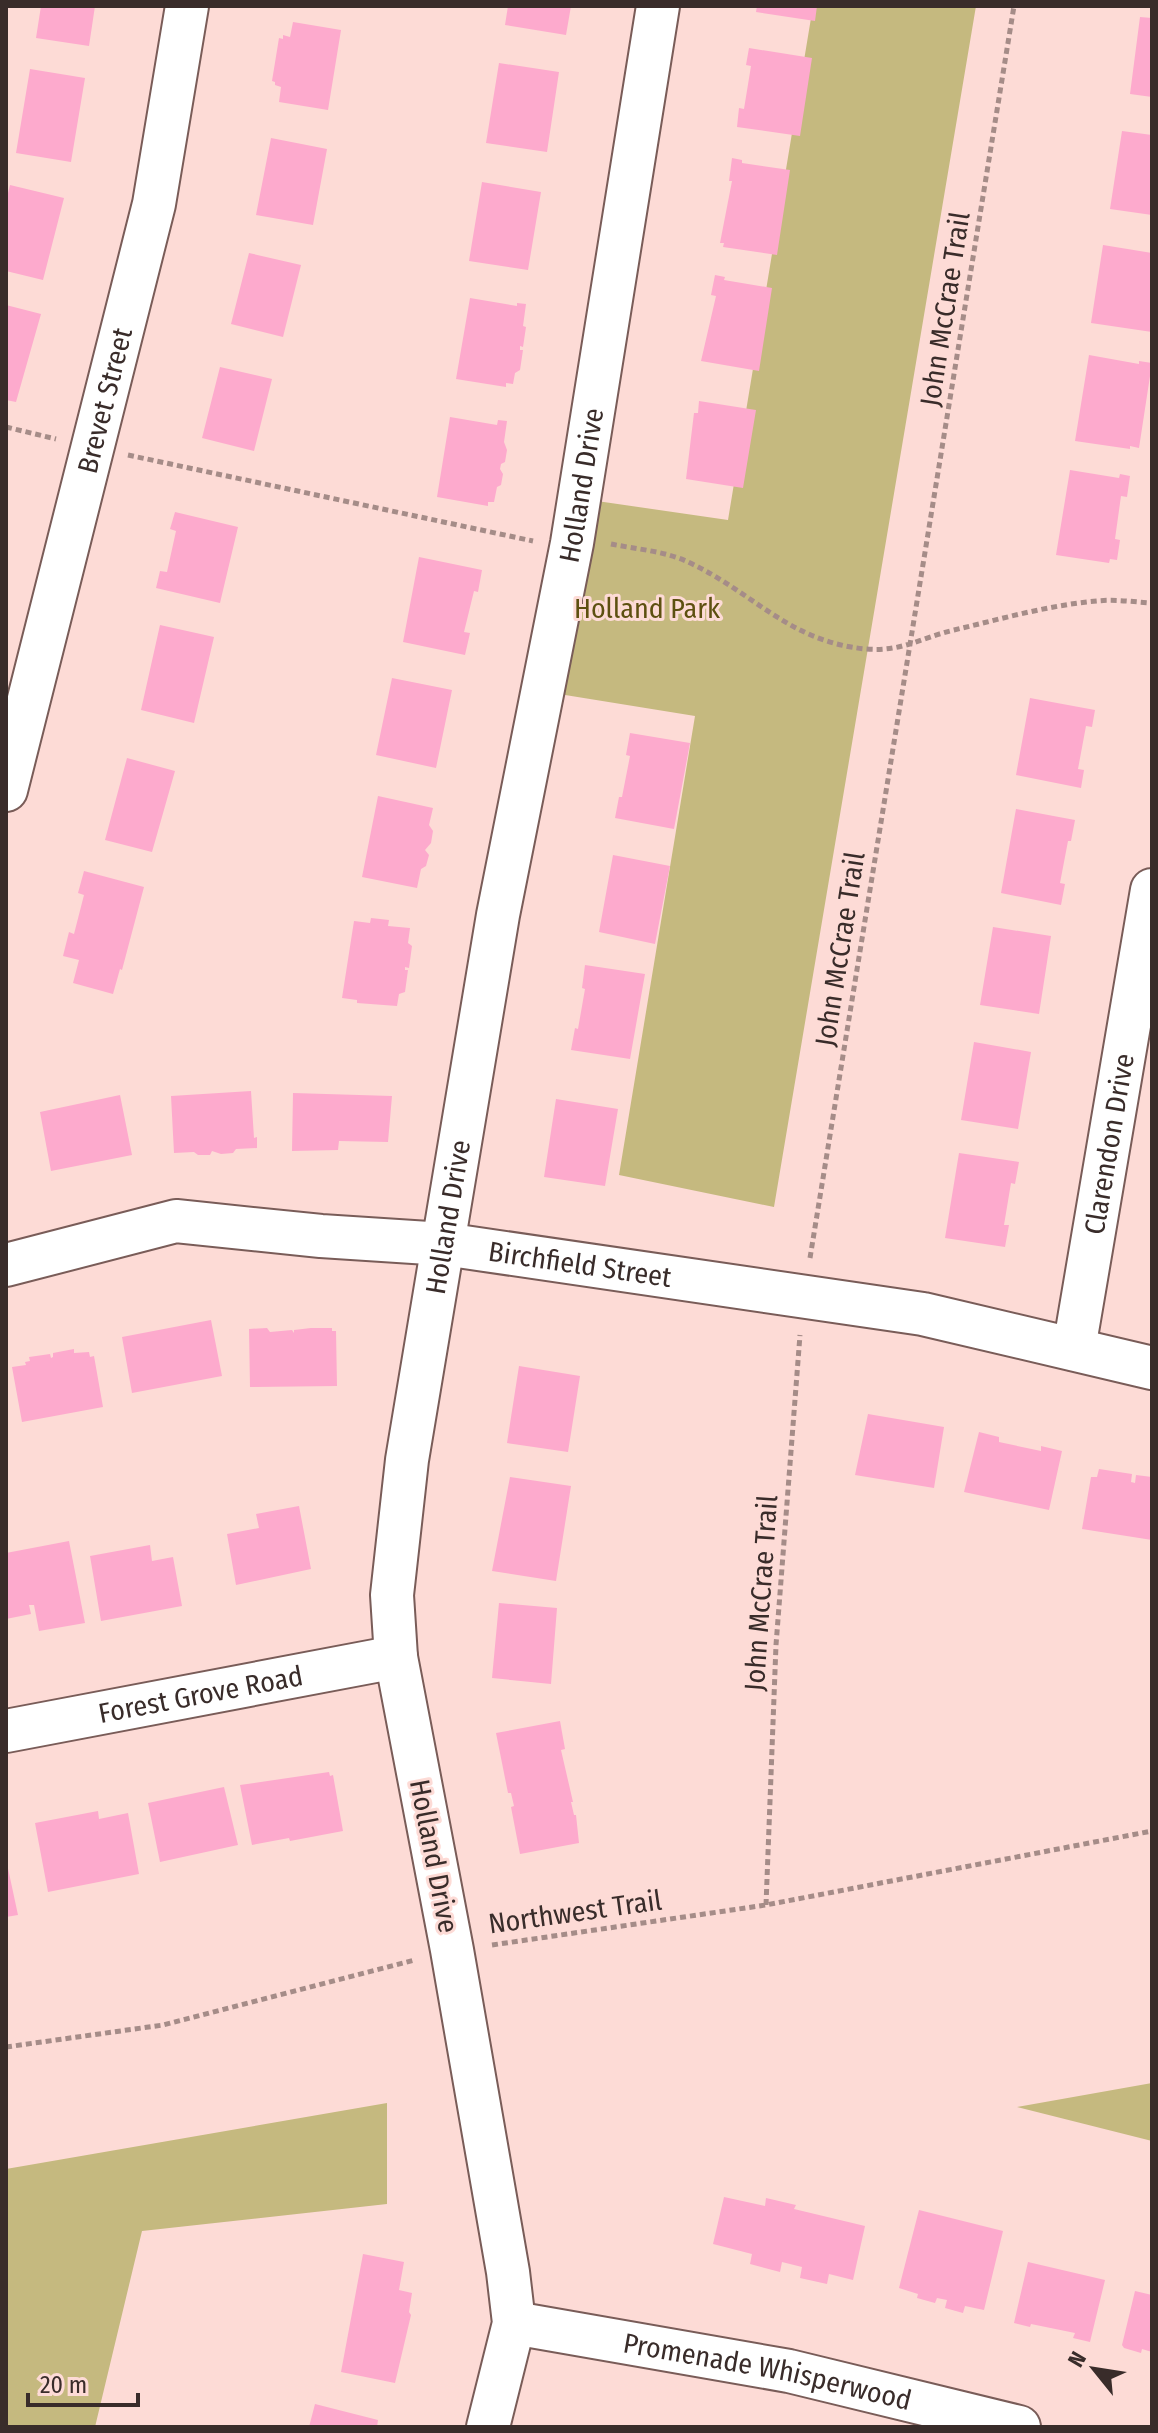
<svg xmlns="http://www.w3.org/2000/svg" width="1158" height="2433" font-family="'Fira Sans Condensed',sans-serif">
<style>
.green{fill:#c5b97f}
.building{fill:#fdaacd}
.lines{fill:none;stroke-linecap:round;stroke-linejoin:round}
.minor-casing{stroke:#795c58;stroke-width:46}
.path{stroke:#a58c88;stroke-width:5;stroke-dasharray:6 4;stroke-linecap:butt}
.minor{stroke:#fff;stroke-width:42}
.labels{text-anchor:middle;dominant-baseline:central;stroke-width:6;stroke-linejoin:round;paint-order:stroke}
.street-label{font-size:28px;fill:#392c2a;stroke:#fddbd6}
.park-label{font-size:28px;fill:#5d5010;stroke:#fddbd6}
</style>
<rect width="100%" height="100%" fill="#fddbd6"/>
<!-- green -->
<path class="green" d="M813,6H976L774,1207L619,1175L695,716L559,694L590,500L728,520Z
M1152,2083V2141L1017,2107Z
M387,2103V2204L142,2231L95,2427H6V2169Z"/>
<!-- building -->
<path class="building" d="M41,6H95L89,46L36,38Z
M508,6H571L566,35L505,25Z
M757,6H817L815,21L756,12Z
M1140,17L1152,18V97L1130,94Z
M293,22L341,30L328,110L279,102L281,87L275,85V82L272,81L279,38L283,39V35L290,37Z
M749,48L812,58L800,136L737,127L739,108L744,109L751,66L746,65Z
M499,63L559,72L547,152L486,143Z
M30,69L85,78L71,162L16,153Z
M1122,131L1152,135V215L1110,209Z
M271,138L327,149L313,225L256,215Z
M732,158L742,160V163L790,170L777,255L723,247L724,243H720L732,181H729Z
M482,182L541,192L528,270L469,261Z
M10,185L64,198L43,280L6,271V201Z
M1103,245L1152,253V332L1091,323Z
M249,253L301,265L283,337L231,324Z
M715,275L725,277L724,280L772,288L759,371L701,361L716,296L711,295Z
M470,298L517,306V303L526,304L523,326L526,327L523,347L520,346V350H523L520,370L515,373L513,384L506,383V387L456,379Z
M6,305L41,314L16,402L6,400Z
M1089,355L1139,364V361L1152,363L1139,448L1130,446V449L1075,441Z
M220,367L272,379L254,451L202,438Z
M699,401L756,410L743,488L686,479L694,413H698Z
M450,417L497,425L498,420L507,421L504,442L507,450L505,462L501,464L500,469L503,474L501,485L497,487L494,502H488V506L437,497Z
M1070,470L1119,478L1120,474L1130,476L1127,497L1121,496L1115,539L1120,540L1117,560L1110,559L1109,563L1056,555Z
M175,512L238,527L220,603L156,588L160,571L167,572L176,531L170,529Z
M419,557L482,570L478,592L474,591L464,632L470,633L465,655L403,642Z
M160,625L214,637L194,723L141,710Z
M392,678L452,690L436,768L376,755Z
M1030,698L1095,710L1092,727L1086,726L1078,769L1084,770L1081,788L1016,775Z
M630,733L690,743L674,829L615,818L619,797H622L630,756L626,755Z
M127,758L175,771L152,852L105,840Z
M378,796L433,808L429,825L433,831L431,843L425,850L429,855L426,866L421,869L417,888L362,877Z
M1016,809L1075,820L1071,841H1068L1060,883L1065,884L1061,905L1001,893Z
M613,855L670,866L655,944L599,932Z
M84,871L144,887L122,970L120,969L113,994L73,983L79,960L63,956L69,932L74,934L84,895L78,893Z
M371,918L389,920L388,926L410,928L408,943L412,946L409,968L405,967V970H408L405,992L399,994L397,1006L357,1003V1000L342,998L354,921L370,923Z
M993,927L1051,936L1039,1014L980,1005Z
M585,965L645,974L630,1059L571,1050L575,1028L578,1029L585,989L582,988Z
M974,1042L1031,1052L1018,1129L961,1120Z
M251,1091L254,1138L257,1137V1148L236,1149L233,1153L221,1154L212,1151L210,1155H198L194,1152L174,1153L171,1096Z
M293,1093L392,1096L388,1142L339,1141L338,1150L292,1151Z
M120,1095L132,1155L51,1171L40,1112Z
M556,1099L618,1109L605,1186L544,1177Z
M959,1153L1019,1162L1015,1184L1011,1183L1004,1225H1009L1005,1247L945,1238Z
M211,1320L222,1376L132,1393L122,1337Z
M267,1328L270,1332L292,1330L294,1333V1330L311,1328H332V1331H336L337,1386L250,1387L249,1329Z
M74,1349V1353L89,1352L90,1357L94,1356L103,1407L22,1422L12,1367L26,1365L25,1362L30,1361L29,1357L50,1354L51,1358L53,1357V1353Z
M519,1366L580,1376L568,1452L507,1443Z
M868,1414L944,1427L934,1488L855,1475Z
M979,1432L999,1437V1442L1041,1451V1446L1062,1451L1049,1510L964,1492Z
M1099,1469L1132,1474L1131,1482L1135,1483L1136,1475L1152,1477V1540L1082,1529L1091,1477H1097Z
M510,1477L571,1486L556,1581L492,1571Z
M299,1506L311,1569L236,1585L227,1534L259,1528L256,1514Z
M69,1541L85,1623L39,1631L34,1605H29L31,1614L6,1619V1553Z
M150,1545L152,1561L173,1557L182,1606L101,1621L90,1556Z
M499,1603L557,1608L551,1684L492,1678Z
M560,1721L565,1749L561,1750L573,1802H571L574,1815H576L579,1843L520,1854L511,1807L514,1806L511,1793H508L496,1733Z
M329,1772L330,1776L333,1775L343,1831L290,1841L289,1838L252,1845L240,1785Z
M224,1787L238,1845L160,1862L148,1803Z
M98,1811L99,1819L128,1813L139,1874L48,1892L35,1823Z
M6,1859L18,1915L6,1917Z
M724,2197L765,2206L766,2198L796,2205L794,2209L865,2226L853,2280L829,2274L827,2284L800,2278L802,2267L782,2262L780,2272L750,2264L752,2254L713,2244Z
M919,2210L1003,2231L984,2310L965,2306L963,2313L945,2308L947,2300L937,2298L935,2303L917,2298L918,2294L899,2288Z
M363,2254L404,2262L399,2290L412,2293L409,2312L411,2315L395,2383L341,2372Z
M1028,2262L1105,2280L1090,2342L1073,2338L1075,2333L1031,2324L1030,2327L1014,2323Z
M1135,2291L1152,2295V2352L1142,2349L1141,2353L1124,2348L1122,2345Z
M315,2404L378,2420L377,2427H309Z"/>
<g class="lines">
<defs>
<g id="minor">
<path id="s1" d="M6,790L154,204L187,6"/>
<path id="s2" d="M6,1265L176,1221L321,1236L444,1244L923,1314L1152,1368"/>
<path id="s3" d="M1074,1349L1152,890"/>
<path id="s4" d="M6,1731L396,1657"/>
<path id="s5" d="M514,2323L789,2371L1019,2427"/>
<path id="s6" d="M488,2427L514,2323L508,2272L452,1950L396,1657L392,1595L407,1460L498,915L572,543L658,6"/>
</g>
</defs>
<!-- minor casing -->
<use href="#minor" class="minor-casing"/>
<!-- path -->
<path class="path" d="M6,427L56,439
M128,455L533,541
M611,544C635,549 665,551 688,562C753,592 789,642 866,649C902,652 920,638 954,630C1001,619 1049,605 1097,601C1115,599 1134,602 1152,603
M810,1258L1014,6
M766,1905L776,1645L800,1335
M492,1945L766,1905L1152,1831
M6,2047L163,2025L415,1960"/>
<!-- minor -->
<use href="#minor" class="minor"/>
</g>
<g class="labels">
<!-- street labels -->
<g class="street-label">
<text transform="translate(945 309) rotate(-81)">John McCrae Trail</text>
<text stroke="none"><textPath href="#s1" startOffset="402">Brevet Street</textPath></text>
<text stroke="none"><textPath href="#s6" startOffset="1972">Holland Drive</textPath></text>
<text transform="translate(840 949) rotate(-81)">John McCrae Trail</text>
<text stroke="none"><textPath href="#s3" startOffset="208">Clarendon Drive</textPath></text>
<text stroke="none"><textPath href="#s6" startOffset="1228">Holland Drive</textPath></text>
<text stroke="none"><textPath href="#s2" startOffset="582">Birchfield Street</textPath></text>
<text transform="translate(761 1593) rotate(-86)">John McCrae Trail</text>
<text stroke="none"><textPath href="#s4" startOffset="198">Forest Grove Road</textPath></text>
<text transform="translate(434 1856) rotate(79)">Holland Drive</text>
<text transform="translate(575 1912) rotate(-8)">Northwest Trail</text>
<text stroke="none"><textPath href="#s5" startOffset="258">Promenade Whisperwood</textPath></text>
</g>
<!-- park labels -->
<g class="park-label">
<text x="647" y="608">Holland Park</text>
</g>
</g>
<!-- border -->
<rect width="1158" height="2433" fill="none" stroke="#392c2a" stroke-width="16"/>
<!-- north arrow -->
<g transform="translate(1094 2369) rotate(300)" stroke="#fddbd6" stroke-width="6" paint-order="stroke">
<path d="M0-6L14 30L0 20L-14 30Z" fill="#392c2a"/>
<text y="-12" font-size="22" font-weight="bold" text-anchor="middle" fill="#392c2a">N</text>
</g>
<!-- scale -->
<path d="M28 2393v12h110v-12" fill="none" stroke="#392c2a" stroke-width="4"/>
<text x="40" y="2393" font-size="24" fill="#392c2a" stroke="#fddbd6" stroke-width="6" paint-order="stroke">20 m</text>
</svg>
